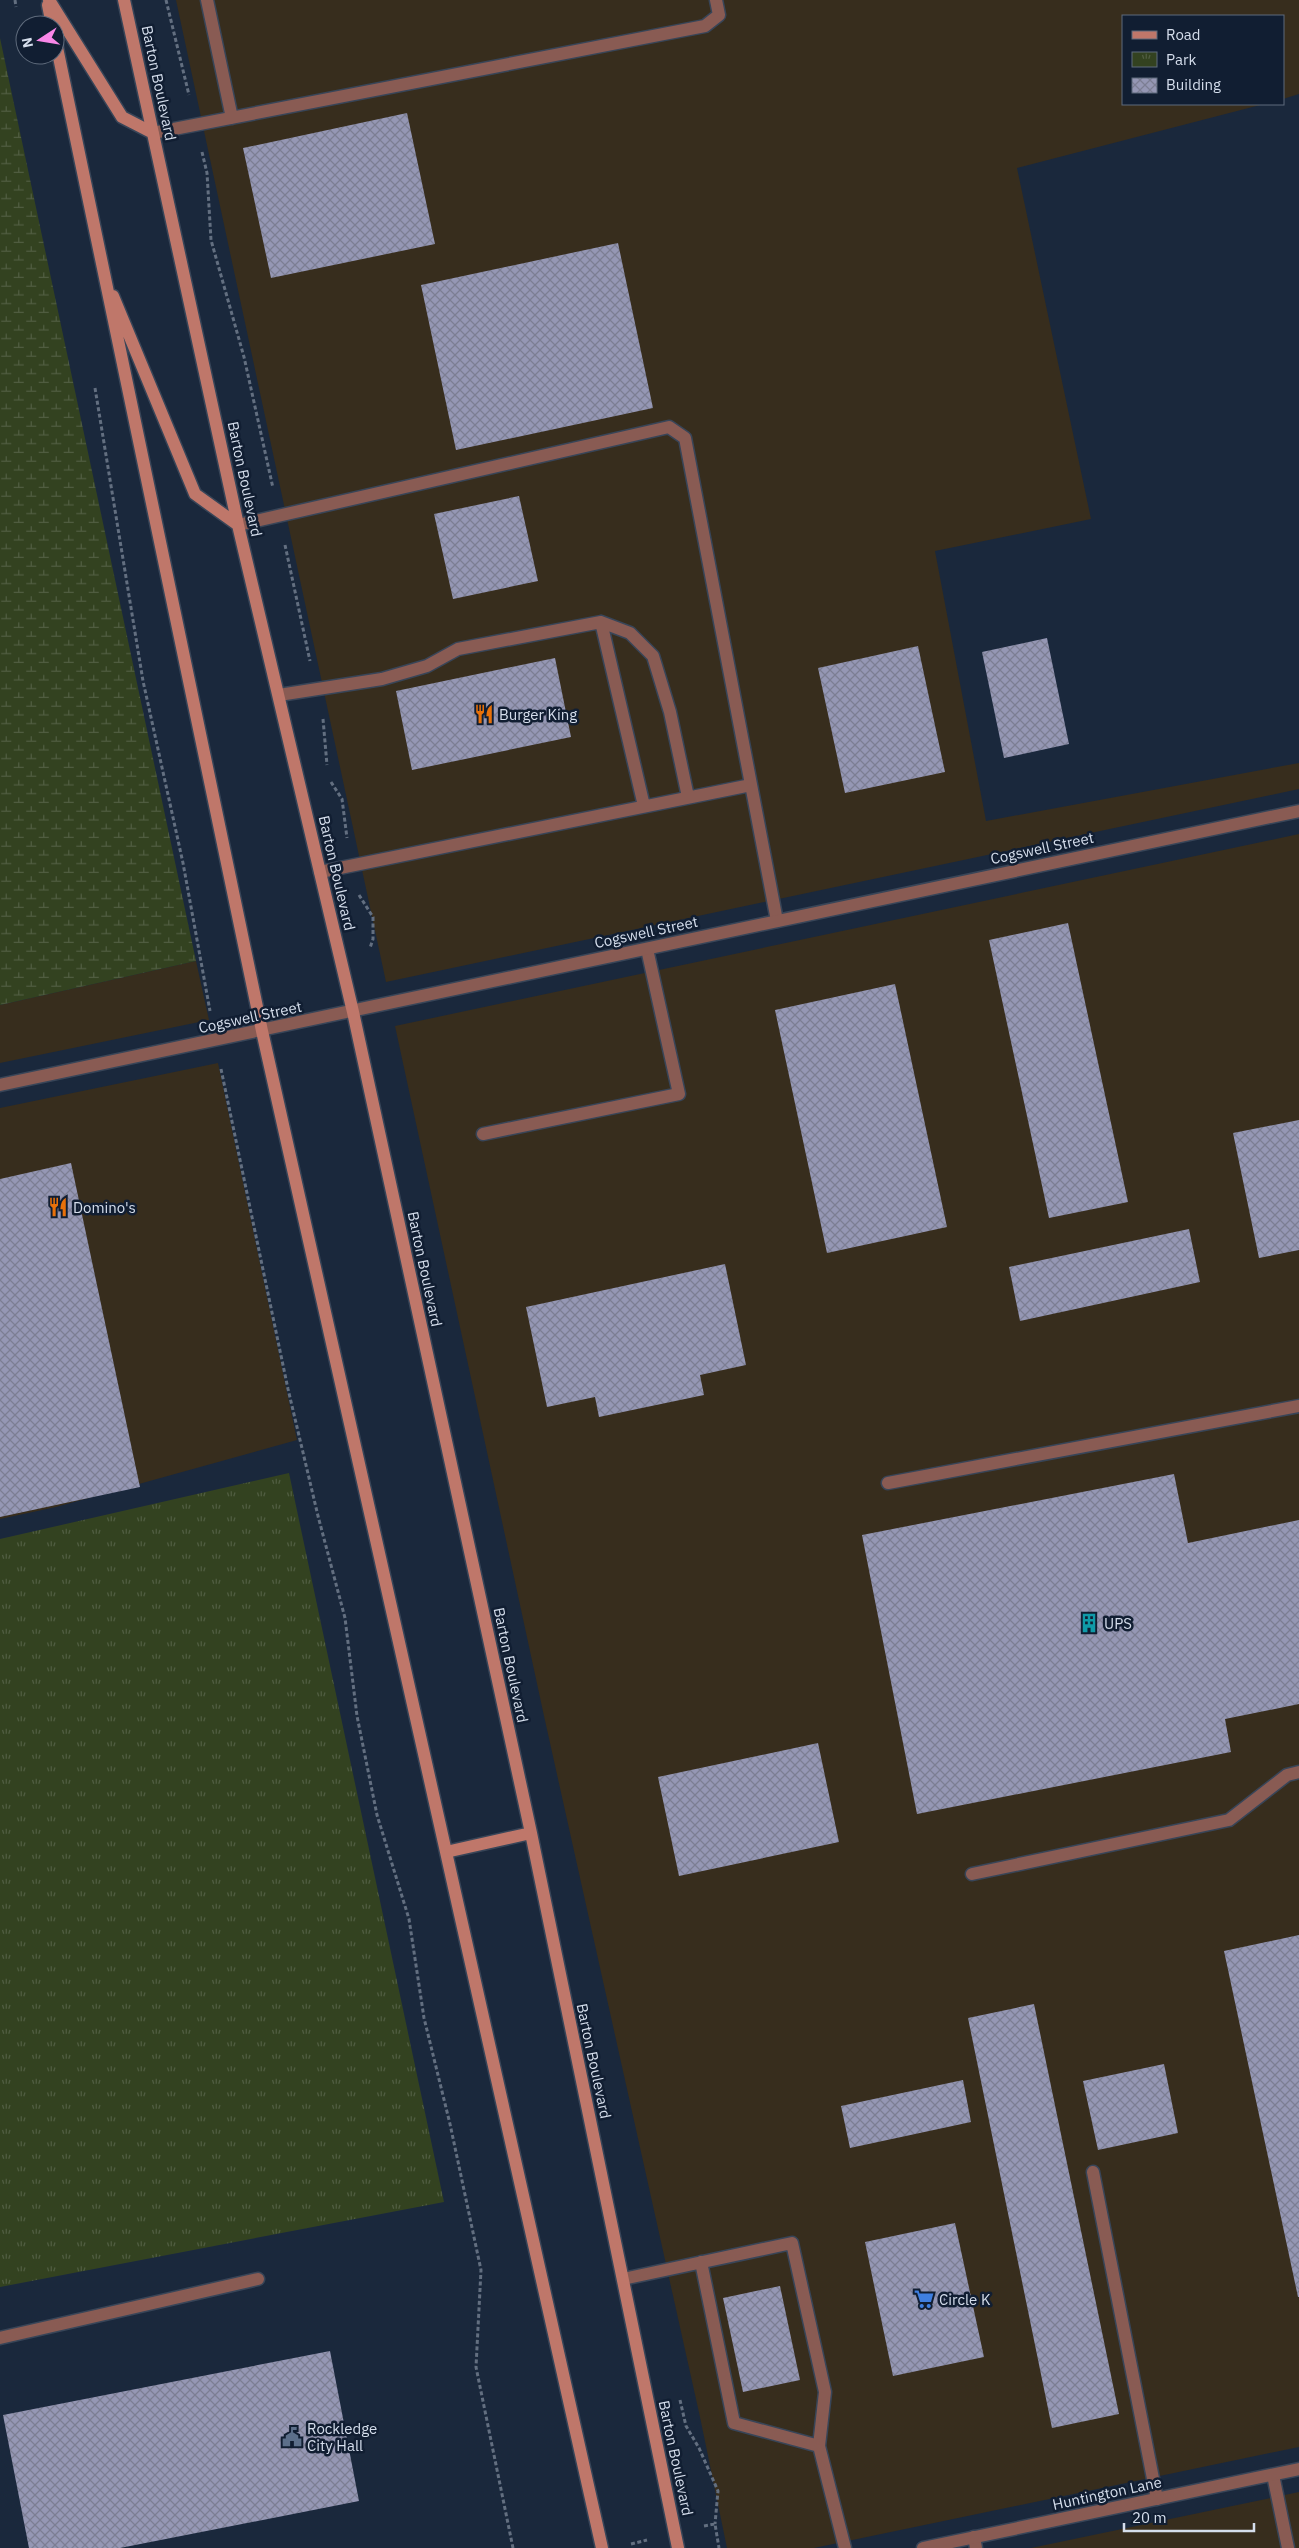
<svg xmlns="http://www.w3.org/2000/svg" width="1299" height="2548" font-family="'IBM Plex Sans',sans-serif">
<style>
.commercial{fill:#372d1d}
.wetland{fill:url(#wetland-marsh)}
.park{fill:url(#park-tufts)}
.building{fill:url(#building-cross-hatch)}
.lines{fill:none;stroke-linecap:round;stroke-linejoin:round}
.lane-casing{stroke:#384558;stroke-width:15}
.street-casing{stroke:#384558;stroke-width:15}
.secondary-casing{stroke:#384558;stroke-width:15}
.path{stroke:#636f80;stroke-width:3;stroke-dasharray:4 2.5;stroke-linecap:butt}
.lane{stroke:#895b53;stroke-width:12}
.street{stroke:#895b53;stroke-width:12}
.secondary{stroke:#bf776a;stroke-width:12}
.labels{text-anchor:middle;dominant-baseline:central;stroke-width:5;stroke-linejoin:round;paint-order:stroke}
.street-label{font-size:15px;fill:#d5deec;stroke:#111e32}
.poi-label{font-size:15px;fill:#d5deec;stroke:#111e32;text-anchor:start}
</style>
<defs>
<pattern id="wetland-marsh" width="20" height="14" patternUnits="userSpaceOnUse" patternTransform="scale(1.25)"><rect width="20" height="14" fill="#334220"/><path d="M1 5h8M5 5V1M11 12h8M15 12V8" fill="none" stroke="#505d41"/></pattern>
<pattern id="park-tufts" width="24" height="20" patternUnits="userSpaceOnUse" patternTransform="scale(1.25)"><rect width="24" height="20" fill="#334220"/><path d="M3 7l-1-3M5 7V3M7 7l1-3M15 17l-1-3M17 17v-4M19 17l1-3" fill="none" stroke="#505d41"/></pattern>
<pattern id="building-cross-hatch" width="8" height="8" patternUnits="userSpaceOnUse" patternTransform="scale(1.25)"><rect width="8" height="8" fill="#9597b4"/><path d="M0 0l8 8M0 8l8-8" fill="none" stroke="#7c7e93"/></pattern>
</defs>
<rect width="100%" height="100%" fill="#1a283c"/>
<!-- commercial -->
<path class="commercial" d="M176,0H1299V94L1283,99V16H1123V104H1264L1017,168L1091,519L935,551L986,821L1299,763V789L386,982Z
M1299,834V2447L814,2548H727L700,2417L544,1716L395,1026Z
M196,961L209,1020L0,1063V1005Z
M218,1063L297,1440L56,1507L0,1519V1108Z
M1299,2492V2548H1031Z"/>
<!-- wetland -->
<path class="wetland" d="M0,38L196,961L0,1005Z"/>
<!-- park -->
<path class="park" d="M289,1473L444,2202L0,2287V1539Z"/>
<!-- building -->
<path class="building" d="M407,113L435,244L271,278L243,148Z
M618,243L653,408L456,450L421,285Z
M519,496L538,581L453,599L434,514Z
M1047,638L1069,744L1004,758L982,652Z
M918,646L945,772L845,793L818,668Z
M555,658L571,737L412,770L396,691Z
M1068,923L1128,1202L1049,1218L989,940Z
M895,984L947,1227L827,1253L775,1010Z
M1299,1120V1250L1259,1258L1233,1133Z
M71,1163L140,1487L0,1517V1179Z
M1189,1229L1200,1282L1020,1321L1009,1267Z
M725,1264L746,1365L700,1375L704,1395L599,1417L595,1397L547,1407L526,1307Z
M1174,1474L1188,1543L1299,1520V1704L1225,1719L1231,1752L917,1814L862,1535Z
M818,1743L839,1842L679,1876L658,1777Z
M1299,1935V2297H1298L1224,1951Z
M1034,2004L1119,2414L1052,2428L968,2018Z
M1164,2064L1178,2133L1098,2150L1083,2081Z
M963,2080L971,2122L850,2148L841,2106Z
M955,2223L984,2357L893,2376L865,2242Z
M780,2286L800,2380L743,2392L723,2298Z
M330,2351L359,2501L120,2548H29L3,2415Z"/>
<g class="lines">
<defs>
<path id="lane" d="M207,0L232,118
M153,133L705,26L719,15L716,0
M238,525L669,427L685,438L777,921
M601,622L644,806
M279,695L382,679L427,666L458,649L601,622L630,633L653,656L670,712L688,797
M320,872L751,785
M483,1134L679,1094L647,949
M888,1483L1299,1406
M972,1874L1229,1820L1287,1775L1299,1772
M1093,2172L1157,2499
M701,2262L734,2423L819,2446
M623,2279L792,2243L825,2392L819,2446L845,2548
M0,2338L258,2279
M1273,2475L1288,2548
M974,2537L976,2548"/>
<path id="street" d="M0,1085L1299,811
M923,2548L1299,2469"/>
<path id="secondary" d="M49,0L122,117L153,133
M124,0L238,525L353,1012L531,1833L678,2548
M48,5L52,25
M55,38L262,1031L602,2548
M113,296L195,494L238,525
M446,1852L531,1833"/>
</defs>
<!-- lane casing -->
<use href="#lane" class="lane-casing"/>
<!-- street casing -->
<use href="#street" class="street-casing"/>
<!-- secondary casing -->
<use href="#secondary" class="secondary-casing"/>
<!-- path -->
<path class="path" d="M15,0L16,7
M166,0L189,95
M202,152L207,173L211,240L244,357L273,488
M95,388L143,681L183,863L210,1011
M285,545L310,661
M323,719L327,765
M331,782L342,799L347,838
M359,895L373,917V939L370,948
M221,1069L288,1389L318,1516L345,1618L357,1716L377,1815L409,1919L424,2018L450,2124L481,2270L476,2367L513,2548
M680,2400L686,2426L699,2448L718,2491L715,2524
M704,2526L715,2524L719,2548
M631,2544L647,2540"/>
<!-- lane -->
<use href="#lane" class="lane"/>
<!-- street -->
<use href="#street" class="street"/>
<!-- secondary -->
<use href="#secondary" class="secondary"/>
</g>
<!-- icons -->
<defs>
<symbol id="restaurant-bare" viewBox="-9 -9 18 18"><path d="M-5-6h1v4h1v-4h1v4h1v-4h1v5L-1.5 .5V6h-2V.5L-5-1ZM5-6V6H3V1.5H1.5Q1.5-4 5-6Z" fill="#e8710a" stroke="#111e32" stroke-width="2.5" paint-order="stroke"/></symbol>
<symbol id="building-bare" viewBox="-9 -9 18 18"><path d="M-4-6H4V6H1V3H-1V6H-4ZM-2.5-4.3h1.7v1.8h-1.7ZM.8-4.3h1.7v1.8H.8ZM-2.5-1h1.7V.8h-1.7ZM.8-1h1.7V.8H.8Z" fill="#0f9aa8" stroke="#111e32" stroke-width="2.5" paint-order="stroke"/></symbol>
<symbol id="supermarket-bare" viewBox="-9 -9 18 18"><path d="M-6-5.5h2.5l.6 2H6L4.5 2H-2.5L-4.4-4H-6ZM-1.5 3.2a1.3 1.3 0 1 0 .1 0ZM3 3.2a1.3 1.3 0 1 0 .1 0Z" fill="#3f7fe0" stroke="#111e32" stroke-width="2.5" paint-order="stroke"/></symbol>
<symbol id="civic-bare" viewBox="-9 -9 18 18"><path d="M-.6-6.5H3V-4.5H.6V-3L4-1V1h2V6H-6V1h2V-1L-.6-3ZM-1.2 2.5V6h2.4V2.5Z" fill="#5c6f8a" stroke="#111e32" stroke-width="2.5" paint-order="stroke"/></symbol>
</defs>
<g fill-rule="evenodd">
<use href="#restaurant-bare" x="470" y="700" width="28" height="28"/>
<use href="#restaurant-bare" x="44" y="1193" width="28" height="28"/>
<use href="#building-bare" x="1075" y="1609" width="28" height="28"/>
<use href="#supermarket-bare" x="910" y="2285" width="28" height="28"/>
<use href="#civic-bare" x="278" y="2423" width="28" height="28"/>
</g>
<g class="labels">
<!-- street labels -->
<g class="street-label">
<text transform="translate(159 83) rotate(78)">Barton Boulevard</text>
<text transform="translate(245 479) rotate(78)">Barton Boulevard</text>
<text transform="translate(1042 848) rotate(-12)">Cogswell Street</text>
<text transform="translate(337 873) rotate(77)">Barton Boulevard</text>
<text transform="translate(646 932) rotate(-12)">Cogswell Street</text>
<text transform="translate(250 1017) rotate(-12)">Cogswell Street</text>
<text transform="translate(425 1269) rotate(78)">Barton Boulevard</text>
<text transform="translate(511 1665) rotate(78)">Barton Boulevard</text>
<text transform="translate(594 2061) rotate(78)">Barton Boulevard</text>
<text transform="translate(676 2458) rotate(78)">Barton Boulevard</text>
<text transform="translate(1107 2493) rotate(-12)">Huntington Lane</text>
</g>
<!-- poi labels -->
<g class="poi-label">
<text x="499" y="714">Burger King</text>
<text x="73" y="1207">Domino's</text>
<text x="1104" y="1623">UPS</text>
<text x="939" y="2299">Circle K</text>
<text x="307" y="2428">Rockledge<tspan x="307" dy="17">City Hall</tspan></text>
</g>
</g>
<!-- legend -->
<rect x="1122" y="15" width="162" height="90" fill="#111e32" stroke="#5f6b7c"/>
<rect x="1132" y="31" width="25" height="8" fill="#bf776a" stroke="#5f6b7c"/>
<text x="1166" y="40" font-size="15" fill="#d5deec">Road</text>
<rect x="1132" y="52" width="25" height="15" fill="url(#park-tufts)" stroke="#5f6b7c"/>
<text x="1166" y="65" font-size="15" fill="#d5deec">Park</text>
<rect x="1132" y="78" width="25" height="15" fill="url(#building-cross-hatch)" stroke="#5f6b7c"/>
<text x="1166" y="90" font-size="15" fill="#d5deec">Building</text>
<!-- north arrow -->
<g transform="translate(40 40) rotate(258)"><circle r="24" fill="#111e32" stroke="#5f6b7c"/>
<path d="M0-4L9 19L0 12L-9 19Z" fill="#f987e8"/>
<text y="-8" font-size="14" font-weight="bold" text-anchor="middle" fill="#d5deec">N</text>
</g>
<!-- scale -->
<path d="M1124 2523v8h130v-8" fill="none" stroke="#d5deec" stroke-width="2.5"/>
<text x="1132" y="2523" font-size="15" fill="#d5deec" stroke="#111e32" stroke-width="4" paint-order="stroke">20 m</text>
</svg>
